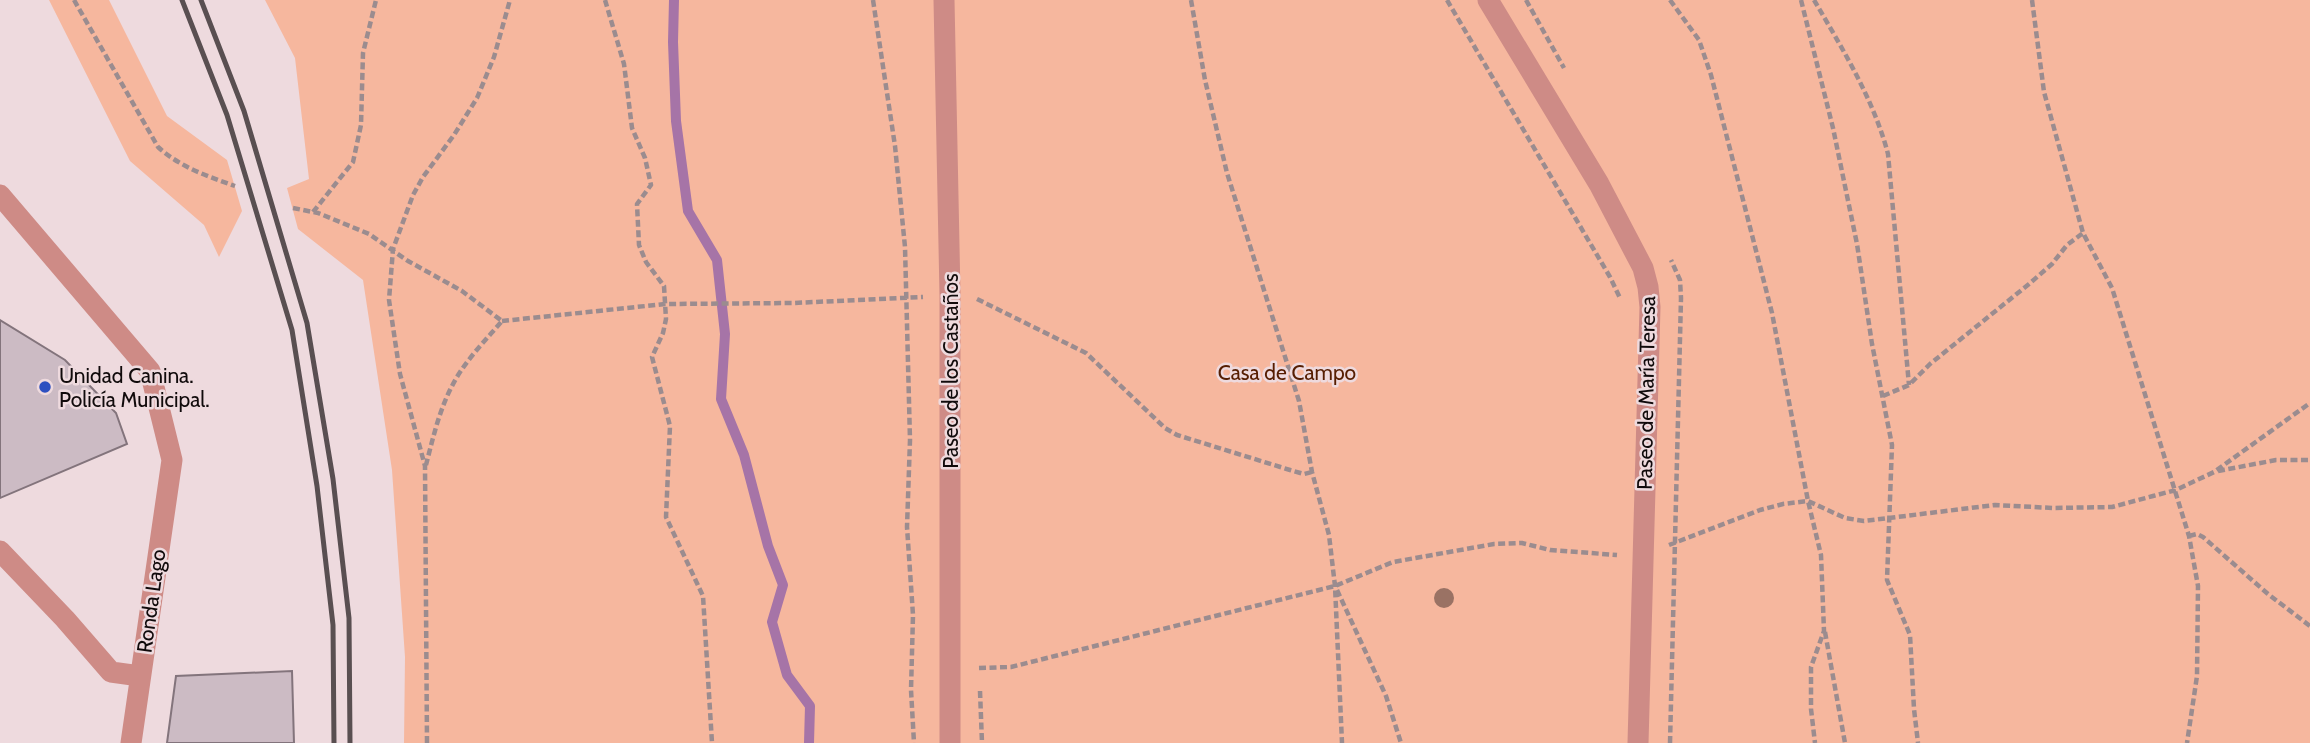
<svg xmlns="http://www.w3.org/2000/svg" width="2310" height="743" font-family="Cabin,sans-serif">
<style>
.green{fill:#f6b79e}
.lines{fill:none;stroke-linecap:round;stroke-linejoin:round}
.stream{stroke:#a674a7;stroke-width:10}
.building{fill:#ccbbc4;stroke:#83747c;stroke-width:2}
.path{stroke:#9b8c8f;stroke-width:4.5;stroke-dasharray:7 3.5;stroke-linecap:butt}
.street{stroke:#ce8b86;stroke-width:21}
.rail{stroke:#594f51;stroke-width:5}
.tree{fill:#9a7264}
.poi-dot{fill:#2d50c0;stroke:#eedade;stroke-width:2.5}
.labels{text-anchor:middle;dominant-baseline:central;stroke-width:5;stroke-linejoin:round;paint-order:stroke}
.street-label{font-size:21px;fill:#100a0b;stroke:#eedade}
.park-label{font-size:21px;fill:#561d01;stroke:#eedade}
.poi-label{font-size:21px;fill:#100a0b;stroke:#eedade;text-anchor:start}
</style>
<rect width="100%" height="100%" fill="#eedade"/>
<!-- green -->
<path class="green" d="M49,0H109L167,116L227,160L242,211L219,257L204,225L130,161Z
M265,0H2310V743H404L405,657L392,470L363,280L298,229L287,188L309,179L295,58Z"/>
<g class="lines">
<!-- stream -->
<path class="stream" d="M674,0L673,42L676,121L688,211L717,260L725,334L721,399L744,455L768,546L783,585L772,622L787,675L810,706L809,743"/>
</g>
<!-- building -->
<path class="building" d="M0,320L65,360L116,413L127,444L0,498Z
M292,671L294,743H167L176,676Z"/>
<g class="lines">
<!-- path -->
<path class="path" d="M74,0L158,147C180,167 207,176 235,186
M605,0L624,64L632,128L645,158L651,185L637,204L639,245L646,262L664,286L666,319L663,333L652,357L670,426L666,517L703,596L712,743
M873,0L895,146L905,247L910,440L907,527L913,615L911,690L914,743
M1191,0L1205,80L1227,173L1299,401L1312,472L1329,535L1335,586L1342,743
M1447,0L1610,277L1620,298
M1526,0L1564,68
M1670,0L1699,40L1711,75L1772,313L1808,501L1821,555L1824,631L1811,667V709L1815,743
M1801,0L1833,128L1857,244L1872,344L1892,445L1887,580L1910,635L1914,709L1918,743
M1814,0C1842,48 1874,100 1888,154L1909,385
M2032,0L2044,92L2083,233L2112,288L2189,536L2198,586L2197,676L2187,743
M293,208L318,213L369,234L408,261L462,291L502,321C484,342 464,362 452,386C439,411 433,438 426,465
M313,212L353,162L361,125L363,53L376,0
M977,299L1086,353L1165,428L1177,435L1290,470L1304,474L1312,472
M502,321L665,304L793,303L923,297
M1883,396L1909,385L1930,364L2029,284L2052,264L2067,245L2083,233
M2218,471L2276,460H2310
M2189,536L2197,534L2203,537L2268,594L2310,626
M1669,545L1760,510L1783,504L1808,501L1845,518L1864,521L1995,505L2053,508L2112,507L2153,496L2176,490L2214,472L2310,403
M1337,590L1386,696L1401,743
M1825,632L1845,743
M979,668L1011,667L1335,586L1393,562L1494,544L1522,543L1550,550L1617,555
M980,691L982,743
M427,743L425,466L400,374L389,300L393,249L413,195L423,177L454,135L477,98L494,57L510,0
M1670,743L1681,298L1680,280L1671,260"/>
<!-- street -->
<path class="street" d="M944,0L950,295V743
M1488,0L1599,184L1643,268L1648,287L1650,307L1638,743
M0,195L150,371L172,460L131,743
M0,551L65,619L111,672L140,676"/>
<!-- rail -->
<path class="rail" d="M182,0L227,115L292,330L317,486L333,625L334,743
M201,0L244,111L307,323L333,479L349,618L350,743"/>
</g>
<!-- trees -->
<circle class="tree" cx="1444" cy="598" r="10"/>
<!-- markers -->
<circle class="poi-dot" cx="45" cy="387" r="7"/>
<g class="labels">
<!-- street labels -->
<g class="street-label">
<text transform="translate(950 371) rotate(-90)">Paseo de los Castaños</text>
<text transform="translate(1646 393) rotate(-89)">Paseo de María Teresa</text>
<text transform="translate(151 601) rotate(-82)">Ronda Lago</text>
</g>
<!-- park labels -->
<g class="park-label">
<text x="1287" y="372">Casa de Campo</text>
</g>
<!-- poi labels -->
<g class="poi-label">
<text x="59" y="375">Unidad Canina.<tspan x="59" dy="24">Policía Municipal.</tspan></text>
</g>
</g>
</svg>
